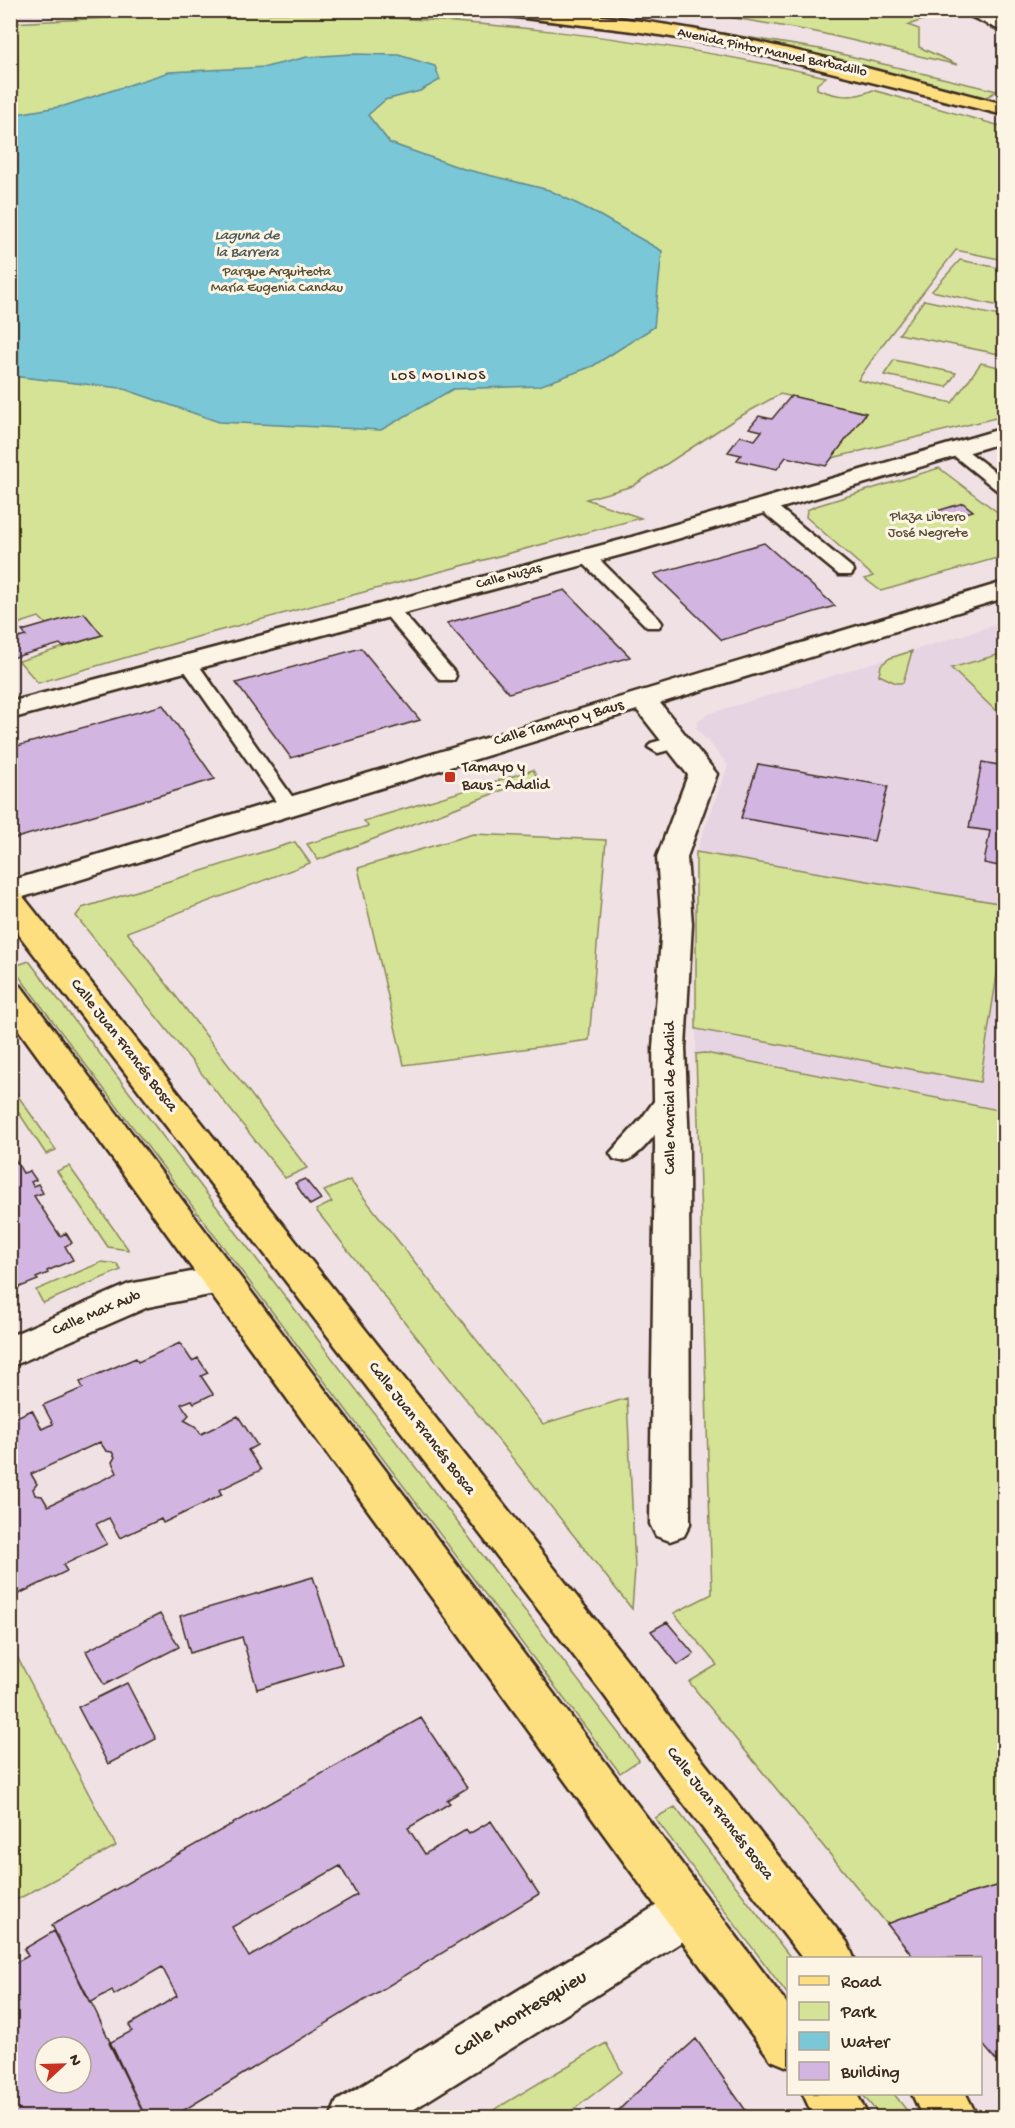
<svg xmlns="http://www.w3.org/2000/svg" width="1015" height="2128" font-family="'Gochi Hand',sans-serif">
<style>
.built{fill:#e7d4e3}
.green{fill:#d5e396;stroke:#88865a;stroke-width:1.5}
.water{fill:#79c7d7;stroke:#60888d;stroke-width:1.5}
.building{fill:#d3b5e2;stroke:#3b2a1e;stroke-width:1.5;fill-rule:evenodd}
.lines{fill:none;stroke-linecap:round;stroke-linejoin:round}
.service-casing{stroke:#3b2a1e;stroke-width:5}
.minor-casing{stroke:#3b2a1e;stroke-width:5}
.primary-casing{stroke:#3b2a1e;stroke-width:5}
.service{fill:#fcf5e5;fill-rule:evenodd}
.minor{fill:#fcf5e5;fill-rule:evenodd}
.primary{fill:#fedf80;fill-rule:evenodd}
.poi-dot{fill:#c8321e;stroke:#fcf5e5;stroke-width:2}
.labels{text-anchor:middle;dominant-baseline:central;stroke-width:6;stroke-linejoin:round;paint-order:stroke}
.far-street-label{font-size:14px;fill:#3b2a1e;stroke:#fcf5e5}
.far-park-label{font-size:14px;fill:#5a4f36;stroke:#fcf5e5}
.far-water-label{font-size:15px;font-style:italic;fill:#4e5956;stroke:#fcf5e5}
.far-neighbourhood-label{font-size:15px;letter-spacing:1.5px;fill:#3b2a1e;stroke:#fcf5e5}
.street-label{font-size:16px;fill:#3b2a1e;stroke:#fcf5e5}
.poi-label{font-size:16px;fill:#3b2a1e;stroke:#fcf5e5;text-anchor:start}
.near-street-label{font-size:20px;fill:#3b2a1e;stroke:#fcf5e5}
</style>
<rect width="100%" height="100%" fill="#f0e2e4"/>
<filter id="ink" filterUnits="userSpaceOnUse"><feTurbulence type="fractalNoise" baseFrequency=".0167" numOctaves="2"/><feDisplacementMap in="SourceGraphic" scale="12" xChannelSelector="R" yChannelSelector="G"/><feConvolveMatrix kernelMatrix="1 2 1 2 8 2 1 2 1" color-interpolation-filters="sRGB"/></filter>
<g filter="url(#ink)">
<!-- built -->
<path class="built" d="M1004,622V1111L705,1053L696,1054V852L728,765L696,728L698,721L708,714Z"/>
<!-- green -->
<path class="green" d="M693,11H937L944,13L908,25L919,29V47L958,65L816,32Z
M287,13C469,19 649,36 826,77L817,84V89C837,97 853,99 873,90L1004,127V260L956,250L883,344L858,380L952,403L981,363L1004,368V416L832,458L866,413L780,394L737,418L633,486L586,499L641,518L214,632L38,683L19,661L102,635L46,624L39,617L11,626V23L165,15Z
M616,16L820,49L997,91L983,99L613,19Z
M960,260L1004,269V307L932,291Z
M924,300L1004,317V355L899,334Z
M894,360L956,373L947,387L884,375Z
M939,468L1004,517V556L881,591L865,579L873,576L806,517L807,510L816,506Z
M912,651L903,683H896L879,675L881,665L890,658Z
M1004,653V711L998,713L951,668Z
M533,770L537,777L318,860L307,844L368,826L364,821Z
M473,834L606,840L589,1040L404,1065L358,868Z
M295,842L310,863L127,932L307,1168L285,1178L76,916L82,908Z
M696,852L1004,904V931L980,1082L696,1029Z
M29,961L639,1760L620,1773L12,967Z
M705,1053L1004,1111V1884L968,1894L887,1924L689,1682L717,1665L674,1613L712,1594L696,1054Z
M10,1086H11L56,1150L46,1154L19,1113L11,1109Z
M69,1166L128,1249V1250L108,1247L57,1171Z
M350,1180L543,1424L627,1398L635,1569L632,1609L316,1210L332,1202L324,1191Z
M102,1262L117,1264L121,1270L43,1303L36,1290Z
M11,1645L116,1846L11,1903H10Z
M675,1807L791,1958L788,1995L655,1818Z
M606,2043L622,2072L564,2117H482Z
M862,2094H894L912,2117H881Z"/>
<!-- water -->
<path class="water" d="M351,54L399,55L435,66L440,80L420,91L385,100L368,115L390,143L464,169L549,190L590,210L662,251L654,327L593,366L539,386L453,389L381,430L219,422L121,388L11,376V115L64,106L169,72L266,67L307,57Z"/>
<!-- building -->
<path class="building" d="M791,396L866,413L826,466L786,457L777,469L737,460L741,455L728,452L740,436L755,440L762,431L749,428L759,416L772,419Z
M963,503L973,511L947,518L937,511Z
M764,543L835,606L722,640L654,574Z
M565,590L630,657L509,693L447,623Z
M84,613L102,635L63,647L60,644L12,658L10,655V640L26,636L22,631Z
M361,648L420,720L291,758L236,683Z
M163,705L215,779L10,840V748Z
M982,762L1004,766V867L984,863L990,831L969,828Z
M758,764L888,786L874,841L741,818Z
M14,1157L23,1173L30,1171L36,1180L31,1182L33,1186L38,1184L43,1193L34,1196L60,1236L66,1233L72,1243L65,1246L73,1260L47,1271L48,1273L36,1278L38,1280L10,1291V1159Z
M305,1179L321,1199L310,1205L295,1183Z
M180,1343L192,1361L198,1358L208,1373L201,1376L213,1394L194,1403L192,1400L181,1404L189,1415L184,1420L195,1426L201,1434L238,1416L257,1445L248,1450L261,1470L219,1490L222,1495L163,1523L161,1519L120,1538L109,1518L96,1524L107,1544L63,1565L67,1571L10,1598V1420L32,1410L42,1429L48,1426L53,1424L43,1405L83,1388L80,1382L136,1358L138,1362ZM100,1442L106,1451L112,1452L115,1457L112,1462L117,1473L48,1506L42,1496L35,1495L33,1489L37,1484L31,1474Z
M313,1577L342,1664L257,1689L242,1637L190,1653L180,1616Z
M160,1614L179,1647L104,1685L86,1651Z
M667,1622L694,1654L678,1665L651,1631Z
M127,1683L156,1739L108,1764L78,1707Z
M421,1718L467,1788L447,1800L450,1803L408,1828L425,1854L466,1830L469,1834L491,1821L539,1894L171,2118H146L109,2043L132,2031L129,2025L177,1996L162,1967L114,1995L112,1990L90,2003L52,1925ZM340,1866L357,1895L249,1957L232,1927Z
M1004,1884V2070L980,2041V1958H914L887,1924L968,1894Z
M54,1931L96,2012L146,2118H10V1966L28,1956L24,1949ZM45,2047H81V2083H45Z
M696,2039L751,2118H611L634,2095Z"/>
<g class="lines">
<defs>
<path id="service" d="M954,443L960,445L1004,479V492L998,491L948,451L946,448Z
M765,500L771,501L851,567L854,571L851,575H839L759,509L757,505L759,501Z
M586,551L592,552L659,619L662,623L659,627H647L580,560L577,556Z
M390,604L396,605L454,672L456,676L454,680H440L384,613L381,609L384,605Z
M189,658L195,660L296,802L299,806L296,810H282L180,664Z
M677,736L687,742L684,746L658,753L648,747L651,743Z
M670,1088L678,1090L681,1096C671,1113 646,1152 628,1160C623,1162 619,1161 614,1159L610,1153L642,1118L662,1090Z"/>
<path id="minor" d="M957,10H980L1004,21V32Z
M1004,428V442L643,549L10,719V702L625,539Z
M1004,582V598L660,703L717,774L687,857L692,924L685,1048L689,1146L690,1524L684,1536L670,1541L656,1536L650,1524L655,1146L653,1048L662,924L657,857L688,775L637,710L10,901V881Z
M222,1266L235,1270L240,1280L235,1290L148,1307L10,1367V1336L129,1284Z
M688,1890L704,1896L711,1912L704,1928L400,2118H330L337,2101L672,1896Z"/>
<path id="primary" d="M492,10C667,10 836,60 1004,104V115L726,46L641,32L500,15Z
M10,891L21,894L634,1669L695,1751L847,1942L854,1958H802L665,1779L604,1695L10,923Z
M10,983L21,986L788,2005V2067L771,2060L672,1928L10,1018Z
M803,2094H857L869,2118H814Z
M912,2094H966L978,2118H923Z"/>
</defs>
<!-- service casing -->
<use href="#service" class="service-casing"/>
<!-- minor casing -->
<use href="#minor" class="minor-casing"/>
<!-- primary casing -->
<use href="#primary" class="primary-casing"/>
<!-- service -->
<use href="#service" class="service"/>
<!-- minor -->
<use href="#minor" class="minor"/>
<!-- primary -->
<use href="#primary" class="primary"/>
</g>
</g>
<!-- markers -->
<rect class="poi-dot" x="444" y="771" width="12" height="12" rx="3"/>
<g class="labels">
<!-- far-street labels -->
<g class="far-street-label">
<text transform="translate(772 53) rotate(12)">Avenida Pintor Manuel Barbadillo</text>
<text transform="translate(509 577) rotate(-15)">Calle Nuzas</text>
</g>
<!-- far-park labels -->
<g class="far-park-label">
<text x="277" y="272">Parque Arquitecta<tspan x="277" dy="16">María Eugenia Candau</tspan></text>
<text x="928" y="517">Plaza Librero<tspan x="928" dy="16">José Negrete</tspan></text>
</g>
<!-- far-water labels -->
<g class="far-water-label">
<text x="247" y="236">Laguna de<tspan x="247" dy="17">la Barrera</tspan></text>
</g>
<!-- far-neighbourhood labels -->
<g class="far-neighbourhood-label">
<text x="439" y="376">LOS MOLINOS</text>
</g>
<!-- street labels -->
<g class="street-label">
<text transform="translate(559 724) rotate(-16)">Calle Tamayo y Baus</text>
<text transform="translate(123 1046) rotate(52)">Calle Juan Francés Bosca</text>
<text transform="translate(671 1098) rotate(-90)">Calle Marcial de Adalid</text>
<text transform="translate(97 1314) rotate(-23)">Calle Max Aub</text>
<text transform="translate(421 1429) rotate(52)">Calle Juan Francés Bosca</text>
<text transform="translate(719 1814) rotate(52)">Calle Juan Francés Bosca</text>
</g>
<!-- poi labels -->
<g class="poi-label">
<text x="462" y="768">Tamayo y<tspan x="462" dy="18">Baus - Adalid</tspan></text>
</g>
<!-- near-street labels -->
<g class="near-street-label">
<text transform="translate(521 2015) rotate(-31)">Calle Montesquieu</text>
</g>
</g>
<!-- margin -->
<rect width="1015" height="2128" fill="none" stroke="#fcf5e5" stroke-width="36"/>
<rect x="18" y="18" width="979" height="2092" fill="none" stroke="#3b2a1e" stroke-width="2" filter="url(#ink)"/>
<!-- legend -->
<rect x="787" y="1957" width="195" height="138" fill="#fcf5e5" stroke="#afa495" stroke-width="1.5"/>
<rect x="799" y="1976" width="30" height="9" fill="#fedf80" stroke="#afa495" stroke-width="1.5"/>
<text x="841" y="1987" font-size="18" fill="#3b2a1e">Road</text>
<rect x="799" y="2002" width="30" height="18" fill="#d5e396" stroke="#afa495" stroke-width="1.5"/>
<text x="841" y="2017" font-size="18" fill="#3b2a1e">Park</text>
<rect x="799" y="2032" width="30" height="18" fill="#79c7d7" stroke="#afa495" stroke-width="1.5"/>
<text x="841" y="2047" font-size="18" fill="#3b2a1e">Water</text>
<rect x="799" y="2062" width="30" height="18" fill="#d3b5e2" stroke="#afa495" stroke-width="1.5"/>
<text x="841" y="2077" font-size="18" fill="#3b2a1e">Building</text>
<!-- north arrow -->
<g transform="translate(63 2065) rotate(68)"><circle r="28" fill="#fcf5e5" stroke="#afa495" stroke-width="1.5"/>
<path d="M0-4.5L10 22L0 15L-10 22Z" fill="#c8321e"/>
<text y="-9" font-size="16" font-weight="bold" text-anchor="middle" fill="#3b2a1e">N</text>
</g>
</svg>
